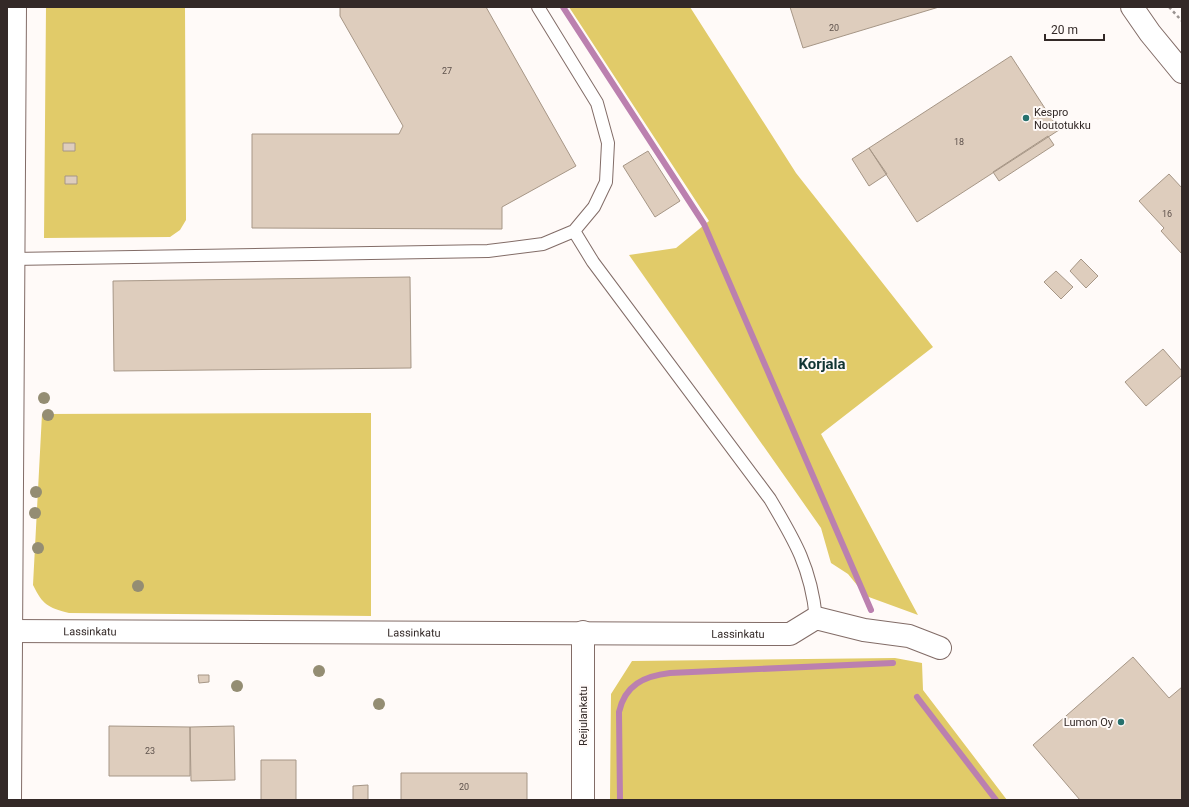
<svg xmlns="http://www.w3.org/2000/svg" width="1189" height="807" font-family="Roboto,sans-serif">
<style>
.green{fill:#e1cb69}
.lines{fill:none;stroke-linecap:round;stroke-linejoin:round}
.stream{stroke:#bb80af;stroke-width:6}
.building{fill:#decdbd;stroke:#a69686}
.lane-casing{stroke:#826c67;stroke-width:14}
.street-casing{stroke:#826c67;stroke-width:24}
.secondary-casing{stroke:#826c67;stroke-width:24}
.path{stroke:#999290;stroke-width:2.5;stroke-dasharray:3 3;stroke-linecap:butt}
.lane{stroke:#fff;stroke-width:12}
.street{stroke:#fff;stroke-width:22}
.secondary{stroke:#fff;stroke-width:22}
.tree{fill:#948d73}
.poi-dot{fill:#27716d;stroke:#fffaf8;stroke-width:1.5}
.labels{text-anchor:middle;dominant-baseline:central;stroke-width:4;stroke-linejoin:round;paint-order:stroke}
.number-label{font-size:9px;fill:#5e524c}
.poi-label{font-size:11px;fill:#332927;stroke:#fffaf8;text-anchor:start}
.street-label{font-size:11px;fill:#332927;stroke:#fffaf8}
.district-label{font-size:15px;font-weight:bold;fill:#123533;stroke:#fffaf8}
</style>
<rect width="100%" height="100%" fill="#fffaf8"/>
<!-- green -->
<path class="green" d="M46,7H185L186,220L180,230L170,237L44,238Z
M569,7H690L796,173L933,347L821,434L918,615L866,596L848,574L831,563L821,528L629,255L676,248L709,221Z
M371,413V616L69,613C47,607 43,605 33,585L42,414Z
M895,658L922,663L923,690L1007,800H610L611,694L632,661Z"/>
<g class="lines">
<!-- stream -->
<path class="stream" d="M563,7L704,224L871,610
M917,697L996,800
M620,800L619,712C625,685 644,676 670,673L893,663"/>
</g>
<!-- building -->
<path class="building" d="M340,7H486L576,166L502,207V229L252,228V134H399L403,126L340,16Z
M790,7H939L803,48Z
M1011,56L1059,130L917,222L869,148Z
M1048,136L1054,145L999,181L993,172Z
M63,143H75V151H63Z
M869,148L887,174L869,186L852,159Z
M648,151L680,201L655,217L623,166Z
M1169,174L1182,188V254L1161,231L1164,228L1139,201Z
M65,176H77V184H65Z
M1081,259L1098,276L1086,288L1070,271Z
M1056,271L1073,287L1061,299L1044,282Z
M410,277L411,368L114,371L113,281Z
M1163,349L1182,371V375L1146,406L1125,382Z
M1133,657L1169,698L1182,687V800H1080L1033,745Z
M198,675H209V682L199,683Z
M109,726L190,727V776H109Z
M234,726L235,780L191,781L190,727Z
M261,760H296V800H261Z
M401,773H527V800H401Z
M368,785V800H353V786Z"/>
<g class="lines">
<defs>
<path id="lane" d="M574,231L593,262L770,499C795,541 811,568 816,618
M12,259L488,251L543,244L574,231L594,207L606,182L608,143L597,103L538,7"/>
<g id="street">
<path id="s1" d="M7,631L790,634L816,618L864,630L909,636L940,648"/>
<path d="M583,632V800"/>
</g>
<path id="secondary" d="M1132,7L1150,33L1182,72
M10,800L15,7"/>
</defs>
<!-- lane casing -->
<use href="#lane" class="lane-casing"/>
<!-- street casing -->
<use href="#street" class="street-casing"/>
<!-- secondary casing -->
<use href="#secondary" class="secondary-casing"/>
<!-- path -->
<path class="path" d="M1169,7L1182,21"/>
<!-- lane -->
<use href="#lane" class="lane"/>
<!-- street -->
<use href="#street" class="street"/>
<!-- secondary -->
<use href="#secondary" class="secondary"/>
</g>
<!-- trees -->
<g class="tree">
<circle cx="44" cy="398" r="6"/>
<circle cx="48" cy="415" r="6"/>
<circle cx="36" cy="492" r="6"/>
<circle cx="35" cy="513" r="6"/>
<circle cx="38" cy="548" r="6"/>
<circle cx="138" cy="586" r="6"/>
<circle cx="319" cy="671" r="6"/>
<circle cx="237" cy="686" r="6"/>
<circle cx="379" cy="704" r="6"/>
</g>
<!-- markers -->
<g class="poi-dot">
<circle cx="1026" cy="118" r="4"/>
<circle cx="1121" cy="722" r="4"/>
</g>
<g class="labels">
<!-- number labels -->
<g class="number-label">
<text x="834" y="28">20</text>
<text x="447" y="71">27</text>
<text x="959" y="142">18</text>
<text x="1167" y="214">16</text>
<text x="150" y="751">23</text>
<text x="464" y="787">20</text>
</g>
<!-- poi labels -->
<g class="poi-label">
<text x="1034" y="112">Kespro<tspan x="1034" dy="13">Noutotukku</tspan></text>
<text x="1113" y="722" text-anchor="end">Lumon Oy</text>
</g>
<!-- street labels -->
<g class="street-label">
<text stroke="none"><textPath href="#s1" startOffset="83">Lassinkatu</textPath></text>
<text stroke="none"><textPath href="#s1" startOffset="407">Lassinkatu</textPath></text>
<text stroke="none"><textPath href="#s1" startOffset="731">Lassinkatu</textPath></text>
<text transform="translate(583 716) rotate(-90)">Reijulankatu</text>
</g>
<!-- district labels -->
<g class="district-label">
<text x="822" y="364">Korjala</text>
</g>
</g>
<!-- border -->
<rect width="1189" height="807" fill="none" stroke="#332927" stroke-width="16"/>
<!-- scale -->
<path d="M1045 34v6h59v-6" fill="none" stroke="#332927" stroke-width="2"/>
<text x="1051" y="34" font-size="12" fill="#332927" stroke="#fffaf8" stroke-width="3" paint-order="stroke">20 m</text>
</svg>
